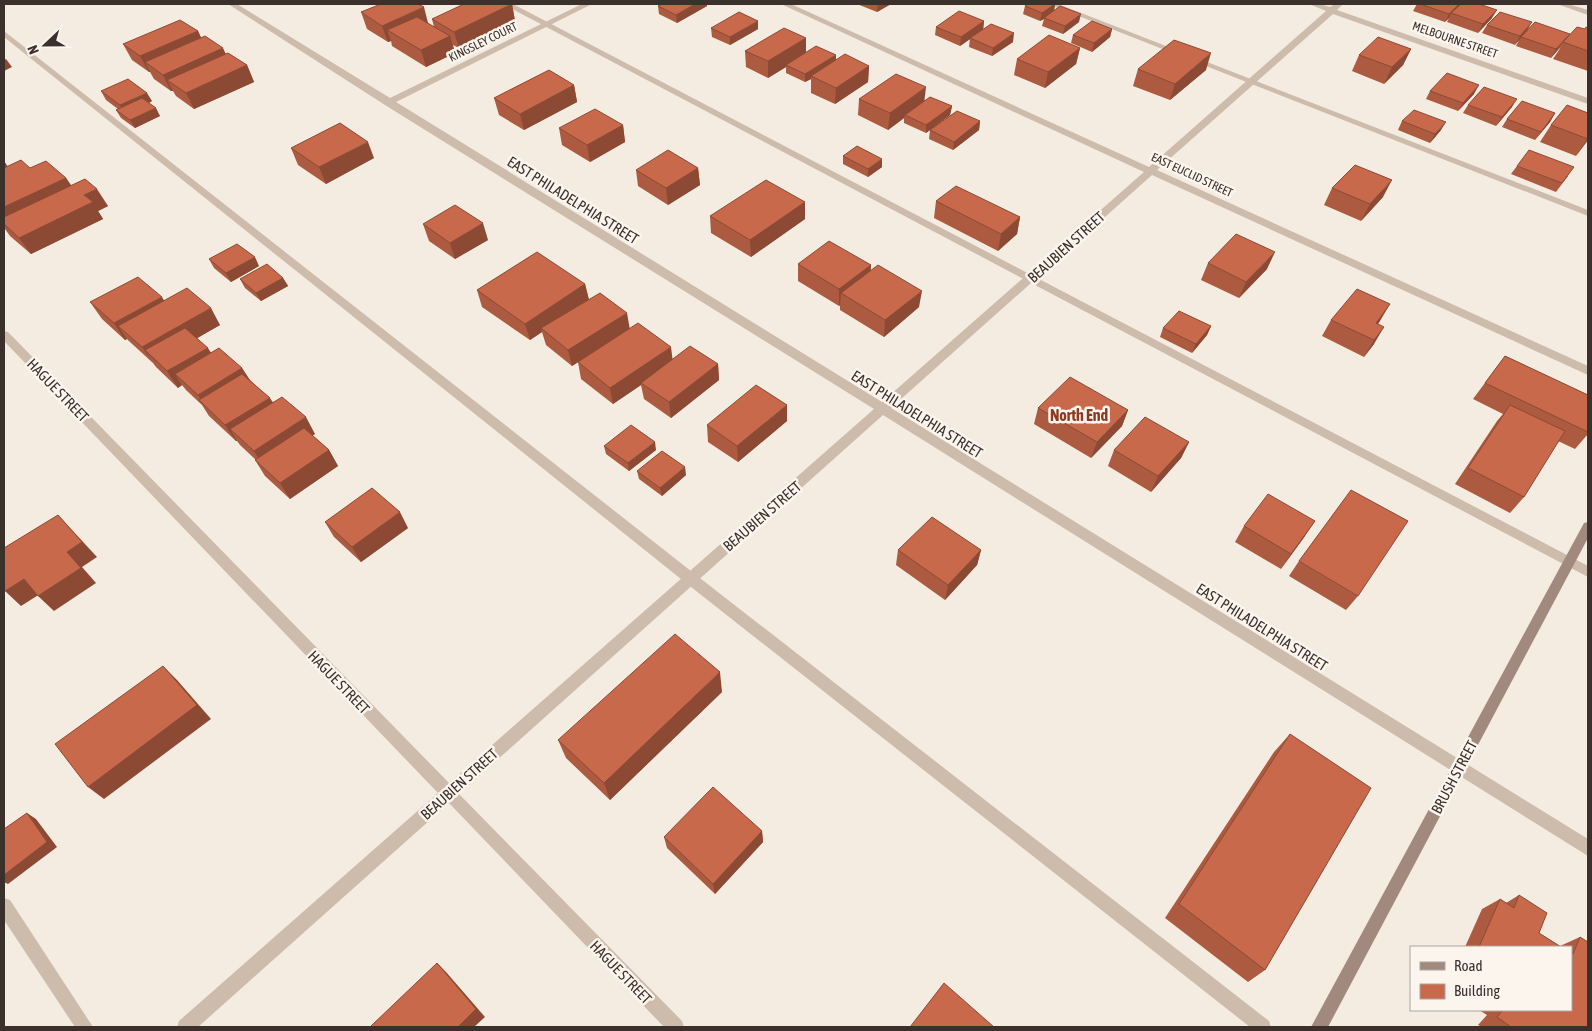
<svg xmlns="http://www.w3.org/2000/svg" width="1592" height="1031" font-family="'Asap Condensed',sans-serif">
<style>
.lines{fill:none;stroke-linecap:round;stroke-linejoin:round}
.lane{fill:#cdbbac;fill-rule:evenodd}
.street{fill:#cdbbac;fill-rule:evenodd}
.secondary{fill:#a18a7d;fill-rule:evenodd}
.wall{fill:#ac5a40}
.shaded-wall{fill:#8c4a34}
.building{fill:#c8694b;stroke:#8c4a34}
.labels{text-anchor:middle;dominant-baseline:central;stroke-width:5;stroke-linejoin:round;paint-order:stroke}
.far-street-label{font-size:12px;fill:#3b302b;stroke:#fbf5ee}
.street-label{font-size:15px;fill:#3b302b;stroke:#fbf5ee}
.neighbourhood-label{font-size:16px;font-weight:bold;fill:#8c3b22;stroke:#fbf5ee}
</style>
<rect width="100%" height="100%" fill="#f4ebe1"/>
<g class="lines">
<!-- lane -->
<path class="lane" d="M503,4H513L1588,566V577Z
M1048,4H1058L1588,210V216Z
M1557,4H1568L1588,10V15Z
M4,31L696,575L1269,1021L1271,1027H1250L686,583L4,37Z
M4,898L10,900L93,1027H75L4,920Z"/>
<!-- street -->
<path class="street" d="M228,4H237L390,98L582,4H592L396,102L882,402L1144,172L781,4H791L1149,167L1326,11L1309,4H1320L1330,7L1335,4H1343L1337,10L1588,98V104L1585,103L1333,14L1157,170L1588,366V375L1152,175L891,408L1588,839V856L883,415L459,794L682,1021L684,1027H664L449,803L198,1027H177L179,1021L438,793L4,341V331L8,332L449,783L874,409L385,105Z"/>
<!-- secondary -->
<path class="secondary" d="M1588,522V538L1328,1027H1311L1584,523Z"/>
</g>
<!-- wall -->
<path class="wall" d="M512,4L515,21L459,48L453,45L455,53L426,67L392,46L391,41L388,42L367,29L361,12L428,23L434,27L432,19Z
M662,4H707V6L677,23L659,14L658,6Z
M857,4H891L877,12Z
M1055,4L1054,10L1079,22L1063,34L1042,26L1044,19L1040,21L1023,14L1025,6Z
M1417,4H1479L1492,18L1478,33L1447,22L1449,18L1445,22L1413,11Z
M984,21L983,30L960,46L935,35L936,27Z
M1487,25L1527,30L1567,38L1588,28V71L1553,59L1561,47L1551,58L1516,46L1520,38L1515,45L1482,33Z
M711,28L758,29L730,45L712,37Z
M1112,29L1110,37L1092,52L1071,43L1073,35Z
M198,31L201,38L226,54L247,65L254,82L194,109L176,96L173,91H171L154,79L150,72H149L132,60L123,44Z
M806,38V52L836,60L869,66L868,82L835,104L811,93V79L805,82L786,73V67L768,78L746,67L745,51Z
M970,38L1013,42L992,56L969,47Z
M1080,48L1076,64L1045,88L1014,75L1017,59Z
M1411,49L1403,65L1384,84L1352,71L1359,55Z
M1138,69L1206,70L1170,100L1133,86Z
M574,85L577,102L524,130L499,115L494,98Z
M101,91L152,101L149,103L160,116L135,128L121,118L116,110L118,109L106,100Z
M1430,91L1474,94L1458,111L1426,99Z
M859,99L925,100L952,106L950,115L926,133L904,123V118L888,130L858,115Z
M1468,105L1512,107L1496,126L1463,113Z
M1555,113L1550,122L1535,140L1502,127L1507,119Z
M1588,113V140L1576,156L1540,142L1551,125Z
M980,121L979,130L953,150L929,139L930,130Z
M1402,121L1441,130L1430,143L1398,130Z
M623,125L625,142L590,162L562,145L559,128Z
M291,148L374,158L326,184L298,165Z
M843,156L882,167L868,177L843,164Z
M4,161L7,167L30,168L66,178L71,185L108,206L98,211L103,219L31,254L10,236L5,229H4Z
M1517,166L1568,176L1556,192L1511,174Z
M698,168L700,185L668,205L638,186L636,170Z
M1332,188L1383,197L1361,221L1324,205Z
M936,201L1020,217L1017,234L998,251L934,218Z
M805,202V219L751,257L711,233L710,216Z
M423,224L488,240L455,259L429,241Z
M209,259L259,266L231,282L214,268Z
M1208,263L1267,269L1239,298L1201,280Z
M798,264L871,265L870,271L919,307L884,337L840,310V305L839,306L798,281Z
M283,278L288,286L261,301L245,288L240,279Z
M585,284L589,300L672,360L718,364L719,380L671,418L644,399L641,385L613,404L581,379L578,362L572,366L546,345L542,332L530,340L482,307L477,290Z
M164,301L220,325L197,338L211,353L242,368L250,380L273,402L315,434L312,435L329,450L338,466L290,499L265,476L255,460H256L240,445L237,441H236L209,416L202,405L186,390L182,385L178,388L156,367L153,363L130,342L127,339L125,340L102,319L90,302Z
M1331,320L1380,321L1378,324L1374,344L1364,357L1322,336Z
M1211,326L1207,335L1192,353L1160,337L1163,328Z
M1505,356L1588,395V434L1575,449L1558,441L1524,497L1510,513L1455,484L1497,421L1503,414L1473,399Z
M1038,408L1128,410L1122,426L1091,458L1034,424Z
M787,421L738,462L708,442L707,425Z
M1189,442L1181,458L1151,492L1108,466L1114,450Z
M604,446L656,450L629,471L606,454Z
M637,471L686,475L662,496L639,479Z
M325,522L408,528L361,562L334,537Z
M1244,526L1305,536L1281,569L1235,542Z
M898,550H981L977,565L945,600L896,565Z
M1299,561L1358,596L1346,610L1289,576Z
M722,692L610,800L566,758L558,740Z
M1290,734L1265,970L1248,982L1165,918L1274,752Z
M762,831L763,842L715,894L667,848L664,837Z
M1519,895L1539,933L1560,946L1580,937L1588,1027H1482L1478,1025L1487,1015L1479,1010H1571V947H1465L1482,909L1500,899L1506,903Z"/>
<!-- shaded-wall -->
<path class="shaded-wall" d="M512,4L515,21L459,48L454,32Z
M695,4H707V6L677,23L676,15Z
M878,4H891L877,12Z
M1055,4L1054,12L1044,18V19L1040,21L1042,13Z
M1459,4H1461L1451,13L1449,18L1445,22L1449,14Z
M424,7L428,23L387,30L391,41L388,42L382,26Z
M1497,10L1492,18L1478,33L1483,24Z
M1081,14L1079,22L1063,34L1065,26Z
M758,21V29L730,45V37Z
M984,21L983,30L960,46L961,37Z
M1532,22L1527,31L1515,45L1520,36Z
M1112,29L1110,37L1092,52L1094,43Z
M198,31L206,48L145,62L150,72H149L140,56Z
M1014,33L1013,42L992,56L993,48Z
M1570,34L1564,43L1563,42L1551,58L1556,49Z
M450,36L455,53L426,67L421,50Z
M806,38V54L786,65V67L768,78V61Z
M223,48L231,65L167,80L173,91H171L163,75Z
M1080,48L1076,64L1045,88L1048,72Z
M1411,49L1403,65L1384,84L1392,67Z
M1211,53L1206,70L1170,100L1175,84Z
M836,55V63L811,76V79L805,82V74Z
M6,59L12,67L4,71V60Z
M247,65L254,82L194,109L186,93Z
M869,66L868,82L835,104L836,88Z
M574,85L577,102L524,130L520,114Z
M1479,85L1474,94L1458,111L1463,103Z
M926,87L924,104L905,115L904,118L888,130L890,113Z
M147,93L152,101L125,114L120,105Z
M1517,99L1512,107L1496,126L1502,117Z
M952,106L950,115L926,133V125Z
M156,108L160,116L135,128L130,120Z
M1555,113L1550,122L1535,140L1541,132Z
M980,121L979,130L953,150L954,142Z
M1446,122L1441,130L1430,143L1435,134Z
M623,125L625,142L590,162L587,145Z
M1588,138V140L1576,156Z
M368,142L374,158L326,184L319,167Z
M882,159V167L868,177V169Z
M4,161L13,174L4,179Z
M698,168L700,185L668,205L666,188Z
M66,178L77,195L4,224V207Z
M1392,180L1383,197L1361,221L1370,204Z
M97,189L108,206L98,211L103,219L31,254L19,238L84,195Z
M805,202V219L751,257L750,240Z
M1020,217L1017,234L998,251L1001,234Z
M483,223L488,240L455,259L450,243Z
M1275,252L1267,269L1239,298L1246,282Z
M255,257L259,266L231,282L226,273Z
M871,265L870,282L841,293L840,305L839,306V289Z
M283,278L288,286L261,301L256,293Z
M585,284L589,300L541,328L542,332L530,340L525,324Z
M922,291L919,307L884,337L885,320Z
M162,297L172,314L118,326L127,339L125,340L114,323Z
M1390,304L1380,321L1368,337L1376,323Z
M211,308L220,325L156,362L145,350L153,363L142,347Z
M627,313L630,330L572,366L568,350Z
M1211,326L1207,335L1192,353L1196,344Z
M1384,327L1374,344L1364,357L1374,340Z
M671,347L673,363L641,383V385L613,404L610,388Z
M208,348L218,364L175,374L182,385L178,388L167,371Z
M718,364L719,380L671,418L669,402Z
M242,368L252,384L205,406L198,395Z
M270,398L279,414L230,429L237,441H236L225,425Z
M787,405V421L738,462L737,446Z
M1128,410L1122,426L1091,458L1097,442Z
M306,417L315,434L264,467L254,451Z
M655,442L656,450L629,471L628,463Z
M1189,442L1181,458L1151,492L1158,476Z
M329,450L338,466L290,499L280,483Z
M685,467L686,475L662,496L660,488Z
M400,512L408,528L361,562L352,547Z
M58,515L97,557L82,567L96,583L54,611L38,596L67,552Z
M1315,521L1305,536L1281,569L1291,554Z
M981,550L977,565L945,600L948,585Z
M24,579L40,594L21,606L5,591Z
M163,666L177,680L211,719L104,799L88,787Z
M720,672L722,692L610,800L604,783Z
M27,813L36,819L57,847L8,884L4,882V875Z
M762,831L763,842L715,894L713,884Z
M437,963L446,972L485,1017L474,1027H458Z"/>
<!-- building -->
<path class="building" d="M381,4H418L424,7L382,26L361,12Z
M464,4H512L454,32L432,19Z
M662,4H695L676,15L658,6Z
M1028,4H1055L1042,13L1025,6Z
M1420,4H1459L1449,14Z
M1461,4H1479L1497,10L1483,24L1451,13Z
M1060,6L1081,14L1065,26L1044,18Z
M959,11L984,21L961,37L936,27Z
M739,12L758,21L730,37L711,28Z
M1500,12L1532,22L1520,36L1487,25Z
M417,17L450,36L421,50L387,30Z
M180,20L198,31L140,56L123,44Z
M1092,21L1112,29L1094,43L1073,35Z
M1535,22L1570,34L1556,49L1521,37Z
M991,24L1014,33L993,48L970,38Z
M1577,27L1585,29L1586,27L1588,28V51L1563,42Z
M784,28L806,38L768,61L745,51Z
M1049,35L1080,48L1048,72L1017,59Z
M205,36L223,48L163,75L145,62Z
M1378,37L1411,49L1392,67L1359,55Z
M1174,40L1211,53L1175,84L1138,69Z
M816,46L836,55L805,74L786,65Z
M228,53L247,65L186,93L167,80Z
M845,54L869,66L836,88L811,76Z
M549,70L574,85L520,114L494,98Z
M1447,73L1479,85L1463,103L1430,91Z
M896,74L926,87L890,113L859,99Z
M128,79L147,93L120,105L101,91Z
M1484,87L1517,99L1502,117L1468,105Z
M930,97L952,106L926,125L905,115Z
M142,98L156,108L130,120L116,110Z
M1522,101L1555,113L1541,132L1507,119Z
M1567,105L1588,113V139L1551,125Z
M595,109L623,125L587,145L559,128Z
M1414,110L1446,122L1435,134L1402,121Z
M957,111L980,121L954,142L930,130Z
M340,123L368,142L319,167L291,148Z
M857,146L882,159L868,169L843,156Z
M668,150L698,168L666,188L636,170Z
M1529,150L1574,167L1562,183L1517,166Z
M21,160L30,168L46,161L66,178L4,207V168Z
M1355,165L1392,180L1370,204L1332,188Z
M85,179L97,189L84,195L93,202L19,238L4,224V217Z
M766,180L805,202L750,240L710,216Z
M956,186L1020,217L1001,234L936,201Z
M455,205L483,223L450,243L423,224Z
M1236,234L1275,252L1246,282L1208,263Z
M829,241L871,265L839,289L798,264Z
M237,244L255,257L226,273L209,259Z
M537,252L585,284L525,324L477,290Z
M267,264L283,278L256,293L240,279Z
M878,265L922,291L885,320L841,293Z
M138,277L162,297L114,323L90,302Z
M187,288L211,308L142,347L118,326Z
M1357,289L1390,304L1376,323L1384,327L1374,340L1331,320Z
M600,293L627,313L568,350L541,328Z
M1179,311L1211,326L1196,344L1163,328Z
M638,323L671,347L610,388L578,362Z
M185,328L208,348L167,371L145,350Z
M690,346L718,364L669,402L641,383Z
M219,348L242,368L198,395L175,374Z
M1505,356L1588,395V432L1485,383Z
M242,374L270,398L225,425L199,400Z
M1070,377L1128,410L1097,442L1038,408Z
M756,385L787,405L737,446L707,425Z
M282,397L306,417L254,451L230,429Z
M1510,405L1565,431L1524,497L1468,468Z
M1145,417L1189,442L1158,476L1114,450Z
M631,425L655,442L628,463L604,446Z
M304,428L329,450L280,483L255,460Z
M662,451L685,467L660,488L637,471Z
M372,488L400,512L352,547L325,522Z
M1351,490L1408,521L1358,596L1299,561Z
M1268,494L1315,521L1291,554L1244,526Z
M58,515L82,542L67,552L81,568L38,596L24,579L5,591L4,590V548Z
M932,517L981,550L948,585L898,550Z
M675,634L720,672L604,783L558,740Z
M163,666L197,705L88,787L55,744Z
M1290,734L1371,788L1265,970L1179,904Z
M713,787L762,831L713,884L664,837Z
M27,813L47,842L4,875V829Z
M1519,895L1547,913L1539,933L1561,947H1479L1500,899L1514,908Z
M1580,937L1588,942V1027H1511L1497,1017L1503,1010H1571V953L1573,954Z
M437,963L476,1009L458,1027H371V1026Z
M944,983L994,1027H910Z"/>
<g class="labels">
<!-- far-street labels -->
<g class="far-street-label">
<text transform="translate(1455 40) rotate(19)">MELBOURNE STREET</text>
<text transform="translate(483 42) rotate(-26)">KINGSLEY COURT</text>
<text transform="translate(1192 175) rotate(25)">EAST EUCLID STREET</text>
</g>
<!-- street labels -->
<g class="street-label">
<text transform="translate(573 200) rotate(32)">EAST PHILADELPHIA STREET</text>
<text transform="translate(1066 247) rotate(-42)">BEAUBIEN STREET</text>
<text transform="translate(58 390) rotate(46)">HAGUE STREET</text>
<text transform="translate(917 414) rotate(32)">EAST PHILADELPHIA STREET</text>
<text transform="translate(762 516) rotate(-41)">BEAUBIEN STREET</text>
<text transform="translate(1262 627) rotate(32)">EAST PHILADELPHIA STREET</text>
<text transform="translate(339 682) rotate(46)">HAGUE STREET</text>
<text transform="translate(1454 777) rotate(-62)">BRUSH STREET</text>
<text transform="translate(459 784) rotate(-42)">BEAUBIEN STREET</text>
<text transform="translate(621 972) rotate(46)">HAGUE STREET</text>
</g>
<!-- neighbourhood labels -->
<g class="neighbourhood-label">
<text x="1079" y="415">North End</text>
</g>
</g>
<!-- border -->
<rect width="1592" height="1031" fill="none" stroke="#3b302b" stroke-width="10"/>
<!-- legend -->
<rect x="1410" y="946" width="162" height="65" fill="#fbf5ee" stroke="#aea6a0"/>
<rect x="1420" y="962" width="25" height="8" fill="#a18a7d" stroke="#aea6a0"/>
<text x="1454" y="971" font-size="15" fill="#3b302b">Road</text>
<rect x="1420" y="984" width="25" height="15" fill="#c8694b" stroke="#aea6a0"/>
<text x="1454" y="996" font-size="15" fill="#3b302b">Building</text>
<!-- north arrow -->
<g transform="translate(45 45) rotate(248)" stroke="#fbf5ee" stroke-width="4" paint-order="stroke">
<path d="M0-4L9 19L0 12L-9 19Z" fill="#3b302b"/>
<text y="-8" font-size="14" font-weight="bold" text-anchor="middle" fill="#3b302b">N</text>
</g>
</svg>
